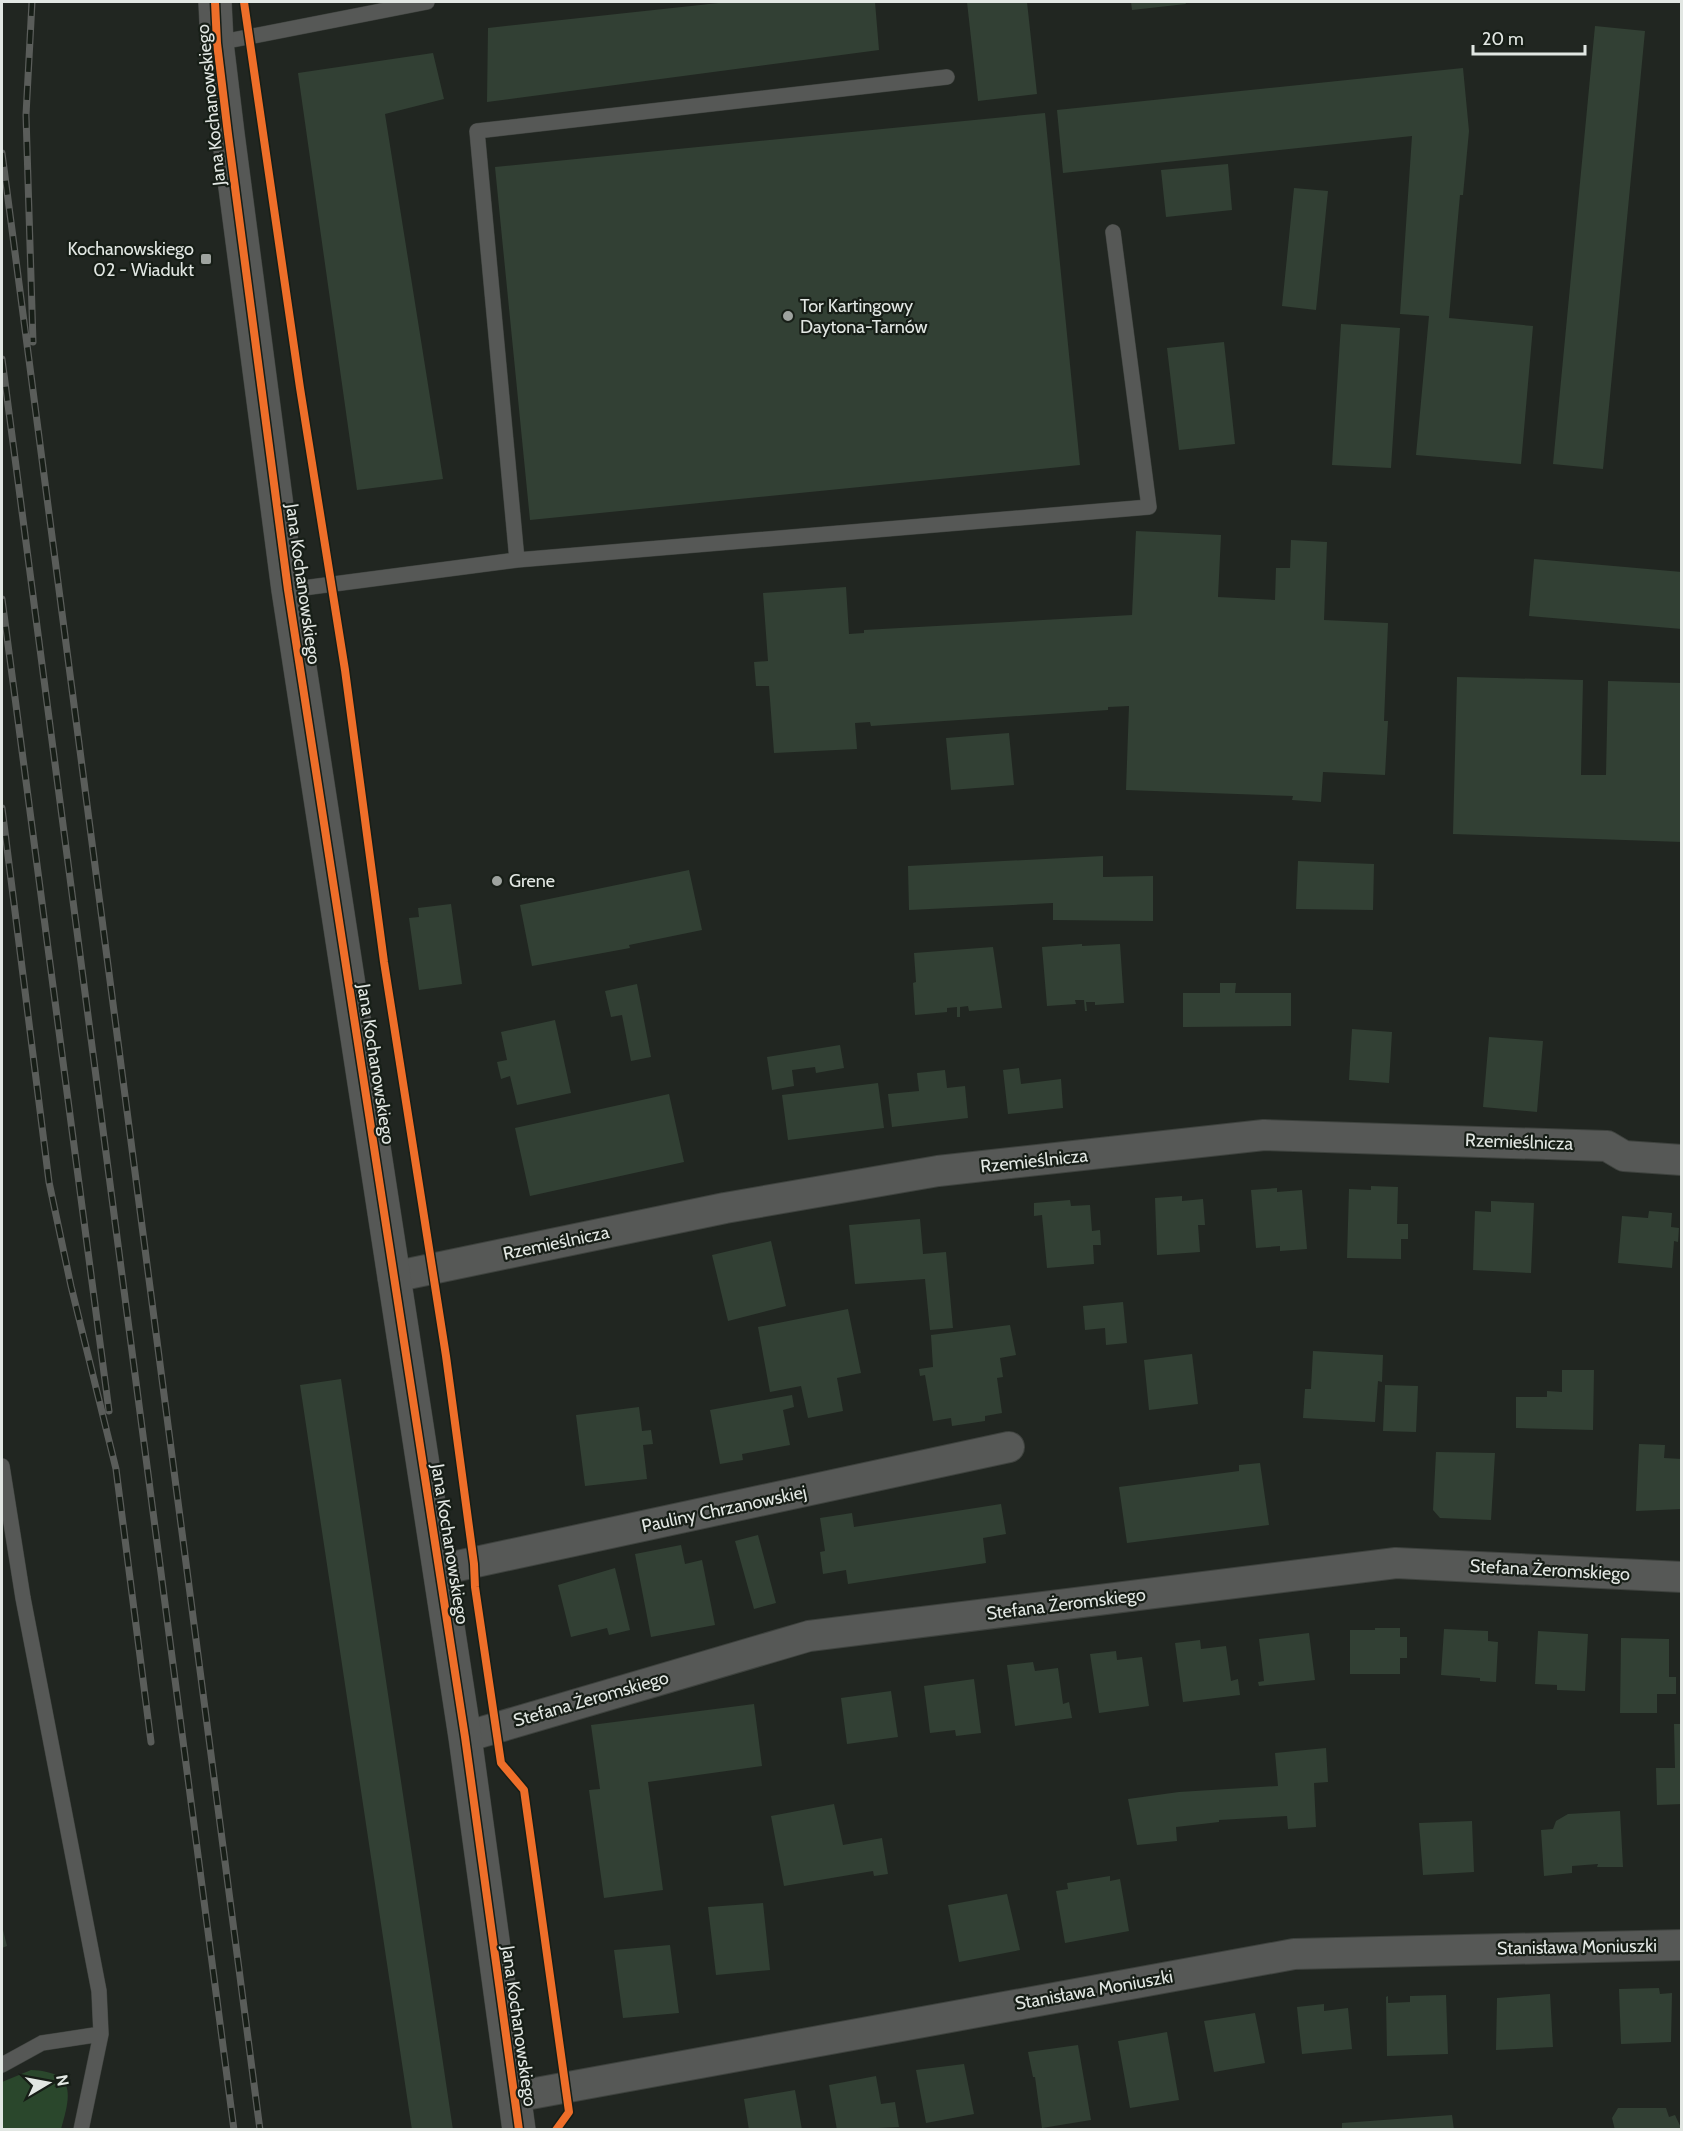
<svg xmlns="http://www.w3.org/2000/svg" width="1683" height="2131" font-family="Cabin,sans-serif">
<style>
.green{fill:#2a472c}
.building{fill:#324034}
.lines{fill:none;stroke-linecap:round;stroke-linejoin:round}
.service-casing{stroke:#3e423e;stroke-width:16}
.minor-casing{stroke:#3e423e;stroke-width:32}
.tertiary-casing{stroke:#3e423e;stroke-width:34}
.service{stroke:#565856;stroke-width:15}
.minor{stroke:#565856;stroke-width:30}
.tertiary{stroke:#565856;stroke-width:33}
.rail-casing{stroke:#5a5d5a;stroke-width:7}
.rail{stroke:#171e17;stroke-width:4.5;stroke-dasharray:14;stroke-linecap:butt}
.cycleway-casing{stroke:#171e17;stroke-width:11}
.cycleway{stroke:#ee6e29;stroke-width:8}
.poi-dot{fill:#9ea39f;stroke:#171e17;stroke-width:2}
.labels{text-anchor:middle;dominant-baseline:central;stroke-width:4.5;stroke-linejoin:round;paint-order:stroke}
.street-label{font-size:18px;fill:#e2e7e3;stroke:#171e17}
.poi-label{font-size:18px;fill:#e2e7e3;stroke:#171e17;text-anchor:start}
</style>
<rect width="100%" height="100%" fill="#212621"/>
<!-- green -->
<path class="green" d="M31,2070C76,2072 71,2094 61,2129H2V2082Z"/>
<!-- building -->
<path class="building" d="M728,2H875L879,50L487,102L488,28Z
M967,2H1027L1037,94L978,101Z
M1131,2H1185L1186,4L1132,10Z
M1595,26L1645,31L1603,469L1553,464Z
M433,53L444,99L385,114L443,479L357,490L298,73Z
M1463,68L1469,131L1463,195H1460L1449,318L1533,326L1521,464L1416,455L1429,316L1400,314L1412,136L1063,173L1057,110Z
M1045,113L1080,465L530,520L495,167Z
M1228,164L1232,210L1166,217L1161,170Z
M1294,188L1328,191L1316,310L1282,306Z
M1341,324L1400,328L1391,468L1332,465Z
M1224,342L1235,444L1179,450L1167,348Z
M1136,531L1221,535L1218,597L1275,600L1276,568H1290L1291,540L1327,542L1324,620L1388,623L1384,721H1388L1385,775L1323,772L1321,802L1292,800L1293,796L1126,790L1129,706L1108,707V710L871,726L870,722L855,723L857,749L774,753L769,686H756L754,662L768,661L763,593L846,587L849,634L864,633V630L1132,615Z
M1534,559L1682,572V629L1529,616Z
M1457,677L1583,680L1581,775H1606L1608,681L1682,683V842L1453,834Z
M1009,733L1014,785L951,790L946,738Z
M1103,856V877L1153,876V921L1053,920V903L909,910L908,866Z
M1298,861L1374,864L1373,910L1296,909Z
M689,870L702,930L629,945L630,948L532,966L520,905Z
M451,904L462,984L419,990L409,918L419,917L418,908Z
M1082,944V946L1120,944L1124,1003L1095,1005V1002H1086L1087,1011H1085L1084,1000H1075L1076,1004L1047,1006L1042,947Z
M993,947L1002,1008L969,1011L968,1006L960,1007V1017H957V1007L947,1008V1012L915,1015L913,983L916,982L914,953Z
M1220,983H1236L1235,993H1291V1026L1183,1027V993H1220Z
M637,984L651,1057L631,1061L622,1015L611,1017L605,991Z
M555,1020L571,1093L517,1105L510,1076L501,1079L497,1062L507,1060L501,1032Z
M1352,1029L1392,1032L1389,1083L1349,1080Z
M1489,1037L1543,1041L1537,1112L1483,1107Z
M840,1045L844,1068L816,1073L815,1067L792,1070L794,1086L772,1090L767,1057Z
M1019,1068L1021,1084L1061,1079L1063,1108L1008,1114L1003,1070Z
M945,1070L947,1088L965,1086L968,1118L892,1127L888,1094L919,1091L917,1073Z
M878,1083L884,1128L788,1140L782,1095Z
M669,1094L684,1162L530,1196L515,1128Z
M1371,1186L1398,1187L1397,1224H1408V1239H1401V1259L1347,1258L1349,1189L1371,1190Z
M1277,1188V1192L1302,1190L1307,1249L1280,1251V1246L1256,1248L1251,1190Z
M1182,1196V1201L1203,1199L1205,1225H1198L1200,1252L1157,1255L1155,1198Z
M1070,1200L1071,1206L1090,1205L1092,1231L1100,1230L1101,1245H1093L1094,1264L1047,1268L1042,1215L1034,1216V1203Z
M1491,1201L1534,1203L1531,1273L1473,1270L1475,1211L1491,1212Z
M1649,1211L1672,1213L1671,1227L1679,1228L1678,1242L1674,1241L1672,1268L1618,1263L1622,1216L1648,1218Z
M920,1219L923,1254L946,1252L953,1328L930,1330L925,1279L855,1284L849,1225Z
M771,1241L786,1306L728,1321L712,1255Z
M1123,1302L1127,1343L1106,1345L1105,1328L1085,1330L1083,1306Z
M848,1309L861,1373L837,1378L843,1411L808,1418L801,1386L770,1392L758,1327Z
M1010,1325L1016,1355L1000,1358L1003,1377L997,1378L1002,1413L985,1416V1421L952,1426L951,1418L933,1421L925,1375L920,1376L919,1369L933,1367L931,1335Z
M1313,1351L1383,1355L1382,1382L1378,1381L1375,1422L1303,1418L1305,1389H1311Z
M1192,1354L1198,1404L1149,1410L1144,1360Z
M1562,1370H1594L1593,1430L1516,1428V1397H1547V1391L1562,1392Z
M341,1379L453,2130H412L300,1385Z
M1385,1385L1418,1386L1416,1432L1383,1431Z
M792,1395L794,1407L783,1410L790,1445L742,1454L743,1460L720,1464L710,1410Z
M639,1407L642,1431L651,1430L653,1444L643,1445L647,1479L585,1486L576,1415Z
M1639,1444L1665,1445L1664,1458L1682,1459V1509L1636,1511Z
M1436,1452L1495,1453L1491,1520L1440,1518L1433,1510Z
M1260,1463L1269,1525L1127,1543L1119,1487L1239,1471V1465Z
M1001,1504L1006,1534L983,1538L986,1563L848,1584L846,1570L823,1574L820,1552L825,1551L820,1518L852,1513L854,1527Z
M758,1535L776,1603L754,1609L735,1541Z
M681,1545L685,1564L702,1560L715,1625L651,1637L635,1554Z
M615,1568L630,1630L609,1635L607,1628L571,1637L558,1585Z
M1375,1628H1400V1637H1407V1658H1400V1674H1350V1630H1375Z
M1444,1629L1488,1631V1641L1498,1642L1496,1682L1480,1681V1678L1441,1675Z
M1538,1631L1588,1634L1585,1691L1557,1690V1685L1535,1684Z
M1309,1633L1315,1680L1259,1686L1258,1682L1264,1681L1259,1639Z
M1621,1638L1669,1639V1677H1676V1694H1657V1713H1620Z
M1200,1640L1201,1649L1226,1646L1231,1681L1238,1679L1240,1695L1183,1702L1175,1643Z
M1116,1651L1117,1660L1142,1657L1149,1706L1099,1713L1090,1654Z
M1033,1662L1035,1671L1058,1668L1063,1704L1069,1702L1072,1718L1015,1726L1007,1665Z
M974,1679L981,1733L956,1736L955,1730L930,1733L924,1686Z
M891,1691L898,1737L847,1744L841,1698Z
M754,1704L762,1766L648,1782L663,1890L604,1898L589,1790L600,1789L591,1725Z
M1674,1724H1682V1804L1657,1805L1656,1768H1675Z
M1326,1748L1328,1782L1314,1783L1316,1827L1288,1829L1287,1816L1219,1820V1822L1176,1827L1177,1841L1137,1845L1128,1799L1179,1792L1278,1786L1275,1753Z
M834,1804L843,1845L882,1838L888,1874L874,1876L873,1871L784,1886L771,1816Z
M1620,1811L1623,1867H1597L1598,1864L1572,1866V1873L1544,1876L1541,1830L1553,1829L1556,1821L1568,1814Z
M1472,1821L1474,1872L1423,1875L1419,1823Z
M1110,1876V1881L1120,1879L1129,1931L1065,1943L1056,1891L1068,1889L1067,1883Z
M1007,1894L1020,1950L959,1962L948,1905Z
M763,1903L770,1970L716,1975L708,1907Z
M2,1926L7,1946L2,1948Z
M670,1945L679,2013L623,2018L614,1950Z
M1659,1988L1660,1994L1672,1993L1671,2042L1621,2044L1619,1989Z
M1550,1994L1553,2047L1496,2050L1497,1998Z
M1446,1995L1448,2054L1387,2056L1386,1997L1388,1996V2003L1410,2002V1996Z
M1324,2004V2011L1348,2008L1352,2049L1302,2054L1297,2007Z
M1255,2013L1265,2063L1214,2072L1204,2021Z
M1167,2032L1179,2100L1130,2108L1118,2041Z
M1078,2045L1091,2120L1042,2128L1035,2077H1033L1028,2052Z
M964,2064L974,2114L926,2123L916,2070Z
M876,2076L881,2104L895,2102L899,2127L837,2130L829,2085Z
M795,2090L802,2130H749L744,2099Z
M1618,2108H1666L1669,2117L1675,2115L1682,2130H1615L1612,2118Z
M1452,2115L1454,2130H1342V2123Z"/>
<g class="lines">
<defs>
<path id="service" d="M217,43L427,2
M517,560L1149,507L1113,232
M288,590L517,560L477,131L947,77
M2,1466L23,1598L99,1991L101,2034L81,2130
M2,2065L42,2043L101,2034"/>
<path id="minor" d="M393,1277L725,1208L938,1171L1264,1135L1607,1146L1624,1156L1682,1160
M439,1570L1009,1447
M465,1737L809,1636L1396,1563L1682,1577
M514,2097L1294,1954L1682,1945"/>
<path id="tertiary" d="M215,2L217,43L228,134L288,590L465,1737L519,2130"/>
</defs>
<!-- service casing -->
<use href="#service" class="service-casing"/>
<!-- minor casing -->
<use href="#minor" class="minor-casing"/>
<!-- tertiary casing -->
<use href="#tertiary" class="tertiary-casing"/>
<!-- service -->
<use href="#service" class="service"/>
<!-- minor -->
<use href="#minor" class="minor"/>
<!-- tertiary -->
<use href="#tertiary" class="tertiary"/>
<defs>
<path id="rail" d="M32,2L26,115L33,342
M2,153L260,2130
M2,359L234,2130
M2,599L109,1411
M2,808L49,1182L71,1286L116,1469L151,1742"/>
</defs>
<!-- rail casing -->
<use href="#rail" class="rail-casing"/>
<!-- rail -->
<use href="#rail" class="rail"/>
<defs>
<path id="cycleway" d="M215,2L217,43L228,134L288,590L465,1737L519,2130
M244,2L300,388L345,670L384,962L446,1356L474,1564L475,1587L501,1763L524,1790L569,2112L556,2130"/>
</defs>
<!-- cycleway casing -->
<use href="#cycleway" class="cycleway-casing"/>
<!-- cycleway -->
<use href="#cycleway" class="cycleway"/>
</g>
<!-- markers -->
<g class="poi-dot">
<rect x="200" y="253" width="12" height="12" rx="3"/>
<circle cx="788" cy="316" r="6"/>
<circle cx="497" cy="881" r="6"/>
</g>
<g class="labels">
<!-- street labels -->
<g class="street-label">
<text transform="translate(211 105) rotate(-96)">Jana Kochanowskiego</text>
<text transform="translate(303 584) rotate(82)">Jana Kochanowskiego</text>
<text transform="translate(376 1064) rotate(81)">Jana Kochanowskiego</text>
<text transform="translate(1519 1142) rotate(2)">Rzemieślnicza</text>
<text transform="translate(1034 1161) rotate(-6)">Rzemieślnicza</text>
<text transform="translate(556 1243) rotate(-12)">Rzemieślnicza</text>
<text transform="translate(724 1509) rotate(-12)">Pauliny Chrzanowskiej</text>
<text transform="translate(450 1544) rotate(81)">Jana Kochanowskiego</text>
<text transform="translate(1550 1570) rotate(3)">Stefana Żeromskiego</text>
<text transform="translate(1066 1604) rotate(-7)">Stefana Żeromskiego</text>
<text transform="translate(591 1699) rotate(-16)">Stefana Żeromskiego</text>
<text transform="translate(1577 1947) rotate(-1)">Stanisława Moniuszki</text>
<text transform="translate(1094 1990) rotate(-10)">Stanisława Moniuszki</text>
<text transform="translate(519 2026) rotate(82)">Jana Kochanowskiego</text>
</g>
<!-- poi labels -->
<g class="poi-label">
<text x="194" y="249" text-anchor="end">Kochanowskiego<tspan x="194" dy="21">02 - Wiadukt</tspan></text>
<text x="800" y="306">Tor Kartingowy<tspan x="800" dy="21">Daytona-Tarnów</tspan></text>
<text x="509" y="881">Grene</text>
</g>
</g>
<!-- border -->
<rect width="1683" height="2131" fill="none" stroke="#e2e7e3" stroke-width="6"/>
<!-- north arrow -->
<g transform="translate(48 2083) rotate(80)" stroke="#171e17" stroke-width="4.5" paint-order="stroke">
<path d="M0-4.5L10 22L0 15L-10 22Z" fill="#e2e7e3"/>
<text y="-9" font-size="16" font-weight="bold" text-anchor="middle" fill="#e2e7e3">N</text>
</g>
<!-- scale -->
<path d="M1473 45v9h112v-9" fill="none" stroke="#e2e7e3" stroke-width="3"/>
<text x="1482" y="45" font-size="18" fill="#e2e7e3" stroke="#171e17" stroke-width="4.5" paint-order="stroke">20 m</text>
</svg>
